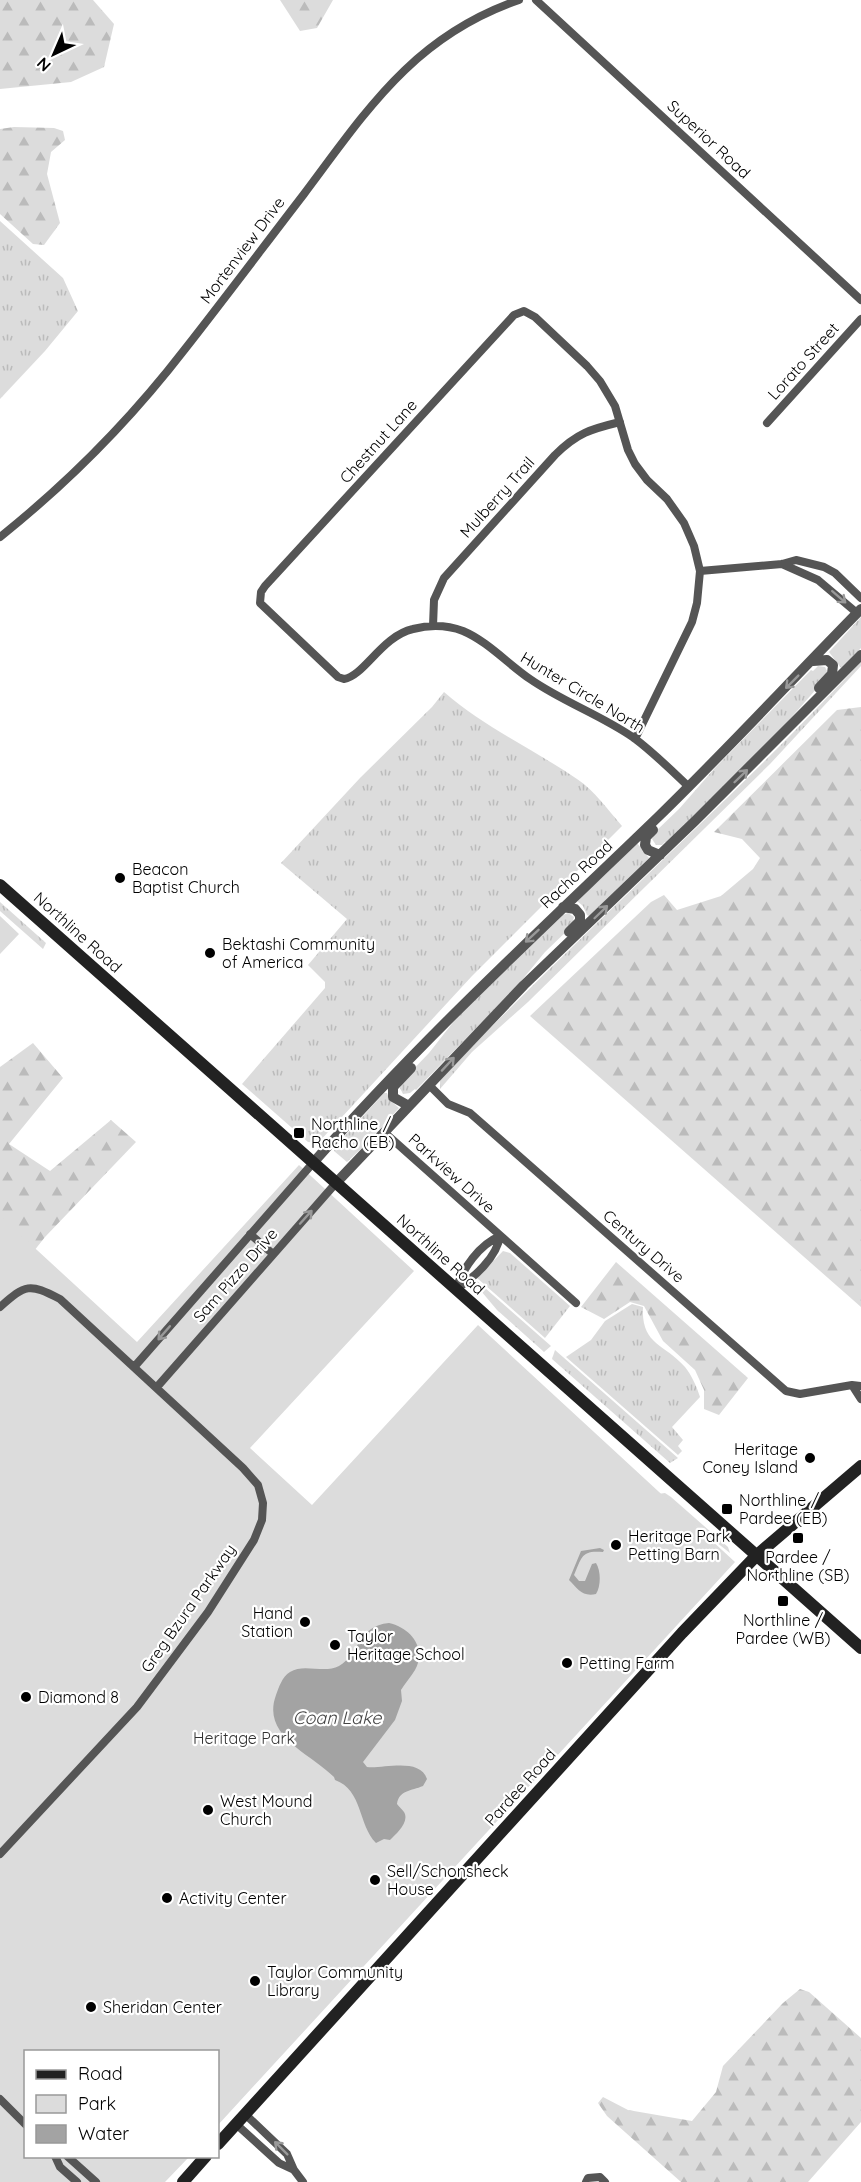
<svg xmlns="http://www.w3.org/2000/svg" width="861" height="2182" font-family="Quicksand,sans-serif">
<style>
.grass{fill:url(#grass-tufts)}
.forest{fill:url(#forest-firs)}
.green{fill:#dcdcdc}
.water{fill:#a3a3a3}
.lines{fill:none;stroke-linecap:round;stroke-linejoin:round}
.minor{stroke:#555;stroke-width:8}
.tertiary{stroke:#555;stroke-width:10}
.secondary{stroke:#222;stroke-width:12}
.oneway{stroke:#999}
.poi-dot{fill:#000;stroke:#fff;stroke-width:2}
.labels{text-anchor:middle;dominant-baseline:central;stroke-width:4.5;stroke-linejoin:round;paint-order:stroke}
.street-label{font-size:16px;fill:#000;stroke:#fff}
.poi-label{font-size:16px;fill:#000;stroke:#fff;text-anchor:start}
.park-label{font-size:16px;fill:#333;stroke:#fff}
.water-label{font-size:18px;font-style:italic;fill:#444;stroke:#fff}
</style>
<defs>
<pattern id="grass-tufts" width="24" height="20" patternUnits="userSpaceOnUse" patternTransform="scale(1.5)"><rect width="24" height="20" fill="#dcdcdc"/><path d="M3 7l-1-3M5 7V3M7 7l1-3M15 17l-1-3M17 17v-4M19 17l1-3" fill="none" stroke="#bbb"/></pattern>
<pattern id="forest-firs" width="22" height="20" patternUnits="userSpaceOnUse" patternTransform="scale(1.5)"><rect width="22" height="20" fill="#dcdcdc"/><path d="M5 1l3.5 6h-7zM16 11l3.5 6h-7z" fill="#bbb"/></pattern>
</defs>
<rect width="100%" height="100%" fill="#fff"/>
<!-- grass -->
<path class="grass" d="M0,221L63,278L78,311L45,351L0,399Z
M861,617V648L841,668L829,652Z
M861,662V666L770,764L528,1002L472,1052L440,1089V1080C576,936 726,807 861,662Z
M818,666L825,667L827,671L825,679L769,743L667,843L665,842L662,845H656L652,839L655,832L679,809L714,769L811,670L813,671Z
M444,692C484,727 533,749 577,779C594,790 608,810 622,826L472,976L318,1143L308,1142L242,1084L325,988V982L308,965L347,919L281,863L360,778L432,707Z
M637,843L649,858L589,916L587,915L583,906L577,901Z
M0,902L46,943L43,949L0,911Z
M568,913L574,917L571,927L545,952L517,986L416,1090L415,1089L410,1093L403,1094L400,1088L403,1080L429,1053L458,1016L563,915Z
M384,1093H387L390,1100L399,1108L362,1148L347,1162L334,1151V1148Z
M503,1251L510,1253L570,1306L545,1338L477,1278Z
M476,1280L551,1346L544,1352L497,1310L476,1285Z
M632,1304L643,1307C641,1345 664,1343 685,1367C691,1374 697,1387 700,1397L672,1427L683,1440L678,1446L682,1451L678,1455L566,1357L591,1340L605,1321Z
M555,1350L678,1458L670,1463L552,1359Z
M665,1493L671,1497L728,1547L730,1553L680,1514L658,1494Z"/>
<!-- forest -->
<path class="forest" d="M0,0H93L114,24L104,67L71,82L0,89Z
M280,0H333L317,28L300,31Z
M14,127L54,128L63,131L65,140L51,152L47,174L60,223L44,245L33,244L0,214V129Z
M861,707V1307L530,1016L651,902L664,895L677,910L721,896L753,869L760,858L742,839L714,832L837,710Z
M33,1043L63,1078L9,1144L50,1171L111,1120L136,1142L45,1237L15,1275L0,1291V1067Z
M616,1262L748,1378L719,1415L704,1409V1390L695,1370L663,1341L644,1306L630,1302L604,1319L581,1307Z
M800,1989L809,1992L861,2038V2122L808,2182H681L607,2116L598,2103L603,2097L628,2110L692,2121L716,2092L723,2066L783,2003Z"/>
<!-- green -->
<path class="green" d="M0,916L19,934L0,954Z
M299,1165L414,1271L250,1448L312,1505L478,1325L735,1562L218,2125V2052H26V2156L189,2157L165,2182H0V1216L137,1342Z"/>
<!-- water -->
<path class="water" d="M600,1548L604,1550L603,1552C581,1550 582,1557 574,1575L579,1581H585L592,1564L596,1563C601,1571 601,1586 596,1594C582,1597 578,1589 569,1580L581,1551Z
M389,1623C411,1628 427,1648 415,1670C411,1677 405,1683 401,1690L402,1701L395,1720L363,1762L367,1767C383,1769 420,1757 427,1779L423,1786C411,1791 399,1790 397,1804C399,1807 402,1809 404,1812C410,1822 396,1834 390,1840L384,1839L376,1843C358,1825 363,1790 335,1780L334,1777C310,1753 261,1736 276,1695C279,1687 282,1677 290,1672C304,1663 324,1674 339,1666C361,1653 357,1626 389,1623Z"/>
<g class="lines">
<!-- minor -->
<path class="minor" d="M536,0L861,300
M767,423L861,319
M0,537C69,482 131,419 185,349C225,298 264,246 304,194C367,110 414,36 519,0
M782,564L818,580L857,613
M700,571L782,564L796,560L824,567L835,573L861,598
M433,626L434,600L444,578L555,455C577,433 591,429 620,422
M635,739L692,622L697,603L700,571L694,546L684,523L667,499L647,480L635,464L628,450L615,406L600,381L587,366L535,317L524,311L514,315L265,586L261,592L260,603L338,677L344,679C364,676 382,636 413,629C429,625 447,625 463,631C487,641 508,664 530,679C563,702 601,715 634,738C653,752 671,770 689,787
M429,1085L448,1104L470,1113L786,1391L800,1394L852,1385
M384,1132L576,1303
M250,1234L273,1254
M500,1236C497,1257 474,1278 456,1289C463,1268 479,1245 500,1236Z
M0,1307C26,1284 29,1283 60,1299L243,1468L258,1485L263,1503L262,1520L254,1540L208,1612L137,1707L0,1854
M135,1366L313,1163
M861,1386L852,1385L861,1399
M157,1387L336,1183
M0,2099L26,2125
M236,2124L279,2163L294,2170L287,2154L245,2114
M55,2156L60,2167L77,2182
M67,2156L96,2182
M294,2170L303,2182
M586,2182L588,2178L600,2177L605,2182"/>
<!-- tertiary -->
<path class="tertiary" d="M813,661L827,660L833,665L832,674L819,688
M653,830L646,837L645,845L648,850L660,855
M563,907L575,909L580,915V921L569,932
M409,1106L393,1097V1087L411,1068
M313,1163C421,1040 541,930 658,817C728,749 793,678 861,609
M336,1183L524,985L695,821L861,655"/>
<!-- secondary -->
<path class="secondary" d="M0,885L861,1648
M218,2144L682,1633L757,1555L861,1466
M183,2182L206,2156"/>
</g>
<!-- one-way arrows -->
<defs><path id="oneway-shaft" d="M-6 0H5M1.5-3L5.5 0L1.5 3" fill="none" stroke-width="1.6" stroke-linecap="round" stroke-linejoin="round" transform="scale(1.5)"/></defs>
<g class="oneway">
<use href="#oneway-shaft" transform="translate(839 597) rotate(41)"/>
<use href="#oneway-shaft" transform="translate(792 682) rotate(135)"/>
<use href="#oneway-shaft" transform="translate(741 776) rotate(-44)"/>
<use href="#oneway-shaft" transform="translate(601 912) rotate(-44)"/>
<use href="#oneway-shaft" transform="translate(532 936) rotate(137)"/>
<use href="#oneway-shaft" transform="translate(448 1064) rotate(-47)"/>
<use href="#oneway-shaft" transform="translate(306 1217) rotate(-48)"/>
<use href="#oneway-shaft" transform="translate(164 1333) rotate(131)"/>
<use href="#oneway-shaft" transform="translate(281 2148) rotate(-135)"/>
</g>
<!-- markers -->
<g class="poi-dot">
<circle cx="120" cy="878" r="6"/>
<circle cx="210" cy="953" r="6"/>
<rect x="293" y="1127" width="12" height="12" rx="3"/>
<circle cx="810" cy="1458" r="6"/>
<rect x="721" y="1503" width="12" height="12" rx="3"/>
<rect x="792" y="1532" width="12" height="12" rx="3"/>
<circle cx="616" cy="1545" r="6"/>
<rect x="777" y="1595" width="12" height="12" rx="3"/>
<circle cx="305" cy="1622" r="6"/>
<circle cx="335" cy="1645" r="6"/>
<circle cx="567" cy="1663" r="6"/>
<circle cx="26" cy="1697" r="6"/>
<circle cx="208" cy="1810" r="6"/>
<circle cx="375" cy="1880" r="6"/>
<circle cx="167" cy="1898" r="6"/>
<circle cx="255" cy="1981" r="6"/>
<circle cx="91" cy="2007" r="6"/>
</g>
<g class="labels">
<!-- street labels -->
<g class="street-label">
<text transform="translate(709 139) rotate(43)">Superior Road</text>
<text transform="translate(242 250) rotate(-53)">Mortenview Drive</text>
<text transform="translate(803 361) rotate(-48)">Lorato Street</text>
<text transform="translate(378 441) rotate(-48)">Chestnut Lane</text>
<text transform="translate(497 497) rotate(-48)">Mulberry Trail</text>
<text transform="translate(583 692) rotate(31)">Hunter Circle North</text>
<text transform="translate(576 874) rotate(-43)">Racho Road</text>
<text transform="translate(78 932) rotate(42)">Northline Road</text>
<text transform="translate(452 1173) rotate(42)">Parkview Drive</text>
<text transform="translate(644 1246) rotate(41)">Century Drive</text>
<text transform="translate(441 1254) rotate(42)">Northline Road</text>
<text transform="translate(235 1275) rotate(-49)">Sam Pizzo Drive</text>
<text transform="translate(188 1608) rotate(-55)">Greg Bzura Parkway</text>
<text transform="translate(520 1787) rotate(-48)">Pardee Road</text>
</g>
<!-- poi labels -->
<g class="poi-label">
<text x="132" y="869">Beacon<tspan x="132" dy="18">Baptist Church</tspan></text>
<text x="222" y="944">Bektashi Community<tspan x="222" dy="18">of America</tspan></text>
<text x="311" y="1124">Northline /<tspan x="311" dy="18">Racho (EB)</tspan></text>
<text x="798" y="1449" text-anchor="end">Heritage<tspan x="798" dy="18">Coney Island</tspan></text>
<text x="739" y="1500">Northline /<tspan x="739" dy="18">Pardee (EB)</tspan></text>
<text x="628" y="1536">Heritage Park<tspan x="628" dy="18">Petting Barn</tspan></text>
<text x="798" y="1557" text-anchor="middle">Pardee /<tspan x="798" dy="18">Northline (SB)</tspan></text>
<text x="293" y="1613" text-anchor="end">Hand<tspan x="293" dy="18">Station</tspan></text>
<text x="783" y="1620" text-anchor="middle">Northline /<tspan x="783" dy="18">Pardee (WB)</tspan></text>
<text x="347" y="1636">Taylor<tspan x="347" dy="18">Heritage School</tspan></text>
<text x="579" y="1663">Petting Farm</text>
<text x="38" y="1697">Diamond 8</text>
<text x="220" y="1801">West Mound<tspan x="220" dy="18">Church</tspan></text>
<text x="387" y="1871">Sell/Schonsheck<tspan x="387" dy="18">House</tspan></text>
<text x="179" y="1898">Activity Center</text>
<text x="267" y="1972">Taylor Community<tspan x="267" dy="18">Library</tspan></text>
<text x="103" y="2007">Sheridan Center</text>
</g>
<!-- park labels -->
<g class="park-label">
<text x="244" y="1738">Heritage Park</text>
</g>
<!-- water labels -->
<g class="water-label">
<text x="337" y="1717">Coan Lake</text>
</g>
</g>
<!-- legend -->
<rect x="24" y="2050" width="195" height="108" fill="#ffffff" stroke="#999999" stroke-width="1.5"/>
<rect x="36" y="2070" width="30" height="9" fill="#222222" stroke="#999999" stroke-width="1.5"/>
<text x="78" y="2080" font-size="18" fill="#000000">Road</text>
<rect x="36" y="2095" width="30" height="18" fill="#dcdcdc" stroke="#999999" stroke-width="1.5"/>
<text x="78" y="2110" font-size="18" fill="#000000">Park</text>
<rect x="36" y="2125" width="30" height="18" fill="#a3a3a3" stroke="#999999" stroke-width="1.5"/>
<text x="78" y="2140" font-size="18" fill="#000000">Water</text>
<!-- north arrow -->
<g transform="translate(54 54) rotate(224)" stroke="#ffffff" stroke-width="4.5" paint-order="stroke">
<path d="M0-4.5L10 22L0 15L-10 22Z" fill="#000000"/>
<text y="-9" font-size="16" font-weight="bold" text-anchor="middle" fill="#000000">N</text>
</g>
</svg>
